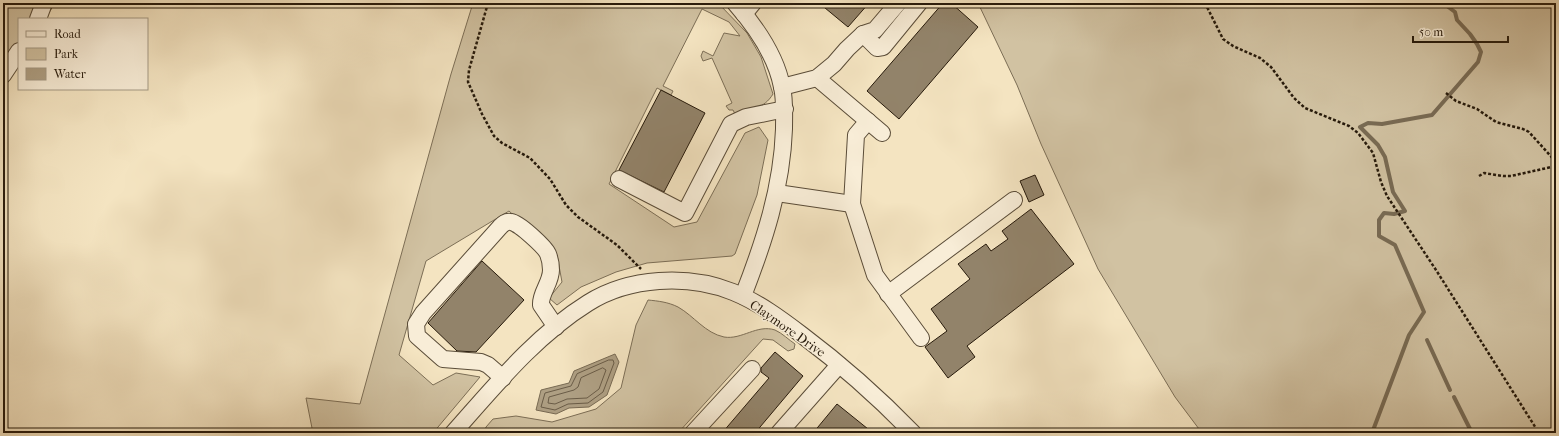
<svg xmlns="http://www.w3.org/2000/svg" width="1559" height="436" font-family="'IM FELL French Canon',serif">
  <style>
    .green { fill: #d1c2a2; stroke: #7c6e56 }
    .water { fill: #ae9f83; stroke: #786a53 }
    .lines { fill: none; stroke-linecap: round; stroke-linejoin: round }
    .shore { stroke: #6a5c47; stroke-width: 1 }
    .stream { stroke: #786a53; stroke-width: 4 }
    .building { fill: #92836a; stroke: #271a0b }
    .minor-casing { stroke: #5a4c38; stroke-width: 18 }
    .path { stroke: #271a0b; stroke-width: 2.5; stroke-dasharray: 3 2; stroke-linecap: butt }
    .minor { stroke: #f8edd7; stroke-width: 16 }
    .labels { text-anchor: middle; stroke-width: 3; stroke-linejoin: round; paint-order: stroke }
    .street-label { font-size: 13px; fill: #271a0b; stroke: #f8edd7 }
  </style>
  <rect width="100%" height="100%" fill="#f4e4c1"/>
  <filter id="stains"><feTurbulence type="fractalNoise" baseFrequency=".005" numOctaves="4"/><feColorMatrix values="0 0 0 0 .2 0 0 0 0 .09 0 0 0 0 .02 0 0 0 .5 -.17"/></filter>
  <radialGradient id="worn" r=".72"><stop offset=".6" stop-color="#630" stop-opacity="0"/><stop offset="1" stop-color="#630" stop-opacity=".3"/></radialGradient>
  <g class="green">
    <path d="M3,3H55L45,19H19V58L3,82Z"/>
    <path d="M473,3H718L747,33L761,57L773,94C764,109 751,109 735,114L733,110H729L726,106L732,103L712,58L703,61L701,56L703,51L713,56L724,33L740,36L729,22L702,9L663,86L673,91L671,95L657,88L609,184L674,227L697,222L745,133L759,127L768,140L757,195L735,254L732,256L647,263L616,272L581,287L557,305L549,298L562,282L557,255L509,211L426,261L399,355L433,385L456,373L480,377L433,433H313L306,398L360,404L451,74Z"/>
    <path d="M978,3H1556V433H1202L1175,397L1098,269L1041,144L1017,85Z"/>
    <path d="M648,300C658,301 668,302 678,307C694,316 705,333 724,337C742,340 757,324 775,330C782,333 789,340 795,344L794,349L788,351L773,340L763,339L678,433H484L486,427L493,419L516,416L552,422L596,409L621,388L636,325Z"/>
  </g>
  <path class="water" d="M615,354L619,362L607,395L589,407L569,408L556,414L536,410L541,390L569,383L574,371Z"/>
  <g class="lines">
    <g class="shore">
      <path d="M609,360H613L614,363L603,392L588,403L568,404L555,410L541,407L545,393L571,386L577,374Z"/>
      <path d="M603,368L606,370L599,389L587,398L567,399L555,404L548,403L549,397L574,390L578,387L581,378Z"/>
    </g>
    <g class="stream">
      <path d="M1427,340L1450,390"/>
      <path d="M1454,397L1472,433"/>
      <path d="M1372,433L1409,335L1424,312L1395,245L1379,236V220L1384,213L1394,214L1405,211L1393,192L1385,157L1378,145L1360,127L1368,123L1382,124L1432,115L1478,62L1481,52L1477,44L1470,34L1457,20L1455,12L1443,3"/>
    </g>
  </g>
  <g class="building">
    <path d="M819,3H869L848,27Z"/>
    <path d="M943,3H951L978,27L899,119L867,91Z"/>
    <path d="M661,90L705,113L664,192L619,170Z"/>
    <path d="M1035,175L1044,195L1029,202L1020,181Z"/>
    <path d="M1031,209L1074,264L967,346L975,357L948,378L925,347L947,331L931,309L970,279L958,264L986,244L991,251L1008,239L1002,231Z"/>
    <path d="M482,261L524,300L476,352L457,351L428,323Z"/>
    <path d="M775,352L803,376L755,433H722L769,378L761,372V368Z"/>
    <path d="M837,404L873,433H813Z"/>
  </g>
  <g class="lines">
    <g class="minor-casing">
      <g id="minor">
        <path d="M735,3C756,27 776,55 782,87C785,100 784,115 784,129C782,188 764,242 743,296"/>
        <path d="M744,14L753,3"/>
        <path d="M38,19L44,3"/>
        <path d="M863,34L877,48L883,47L919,3"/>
        <path d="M3,75L19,51"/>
        <path d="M817,78L882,133"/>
        <path d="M782,87L817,78L834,64L847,49L863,34L875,30L898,3"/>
        <path d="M868,121L856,135L852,204L875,275L921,338"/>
        <path d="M619,179L685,213L731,124L746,117L785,109"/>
        <path d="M777,193L852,204"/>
        <path d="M888,294L1014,200"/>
        <path d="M503,378L488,365L481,362L443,359L417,336L416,324L423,313L500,227C503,224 506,221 511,222C519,223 545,247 548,254C550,259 551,265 551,270C551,283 540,293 541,305L556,327"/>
        <path d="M453,433C494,387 535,336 588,303C629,277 688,274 733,292C758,302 781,319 802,335C842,365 879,398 913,433"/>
        <path d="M693,433L752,369"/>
        <path d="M779,433L839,365"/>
      </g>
    </g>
    <g class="path">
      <path d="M488,3L469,70L468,82L482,114L494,136L502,143L530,158L550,179L566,205L578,217L617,245L641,269"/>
      <path d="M1205,3L1223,39L1233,46L1260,58L1271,67L1294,98L1305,108L1349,126L1358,133L1373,153L1381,182L1387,196L1436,270L1539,433"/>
      <path d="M1446,93L1456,101L1477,109L1496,122L1523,129L1529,132L1556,162"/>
      <path d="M1479,176L1484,173L1503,176H1511L1556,166"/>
    </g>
    <use href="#minor" class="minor"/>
  </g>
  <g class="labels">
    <g class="street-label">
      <text transform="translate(788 328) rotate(35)" y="5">Claymore Drive</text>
    </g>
  </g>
  <rect width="1559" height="436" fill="none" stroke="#f4e4c1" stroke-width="16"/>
  <rect x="4" y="4" width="1551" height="428" fill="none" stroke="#271a0b" stroke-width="2"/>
  <rect x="8" y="8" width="1543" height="420" fill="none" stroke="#271a0b"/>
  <rect x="18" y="18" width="130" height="72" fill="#f8edd7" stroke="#a49985"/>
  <rect x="26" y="31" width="20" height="6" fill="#f8edd7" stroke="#a49985"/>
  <text x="54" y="38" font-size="12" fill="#271a0b">Road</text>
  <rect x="26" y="48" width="20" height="12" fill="#d1c2a2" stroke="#a49985"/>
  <text x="54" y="58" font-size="12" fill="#271a0b">Park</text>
  <rect x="26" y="68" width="20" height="12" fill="#ae9f83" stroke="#a49985"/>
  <text x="54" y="78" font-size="12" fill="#271a0b">Water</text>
  <path d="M1413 36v6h95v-6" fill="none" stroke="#271a0b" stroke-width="2"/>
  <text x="1419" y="36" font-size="12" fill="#271a0b" stroke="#f8edd7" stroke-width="3" paint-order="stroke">50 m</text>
  <rect width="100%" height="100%" filter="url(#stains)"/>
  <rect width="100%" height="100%" fill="url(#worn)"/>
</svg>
